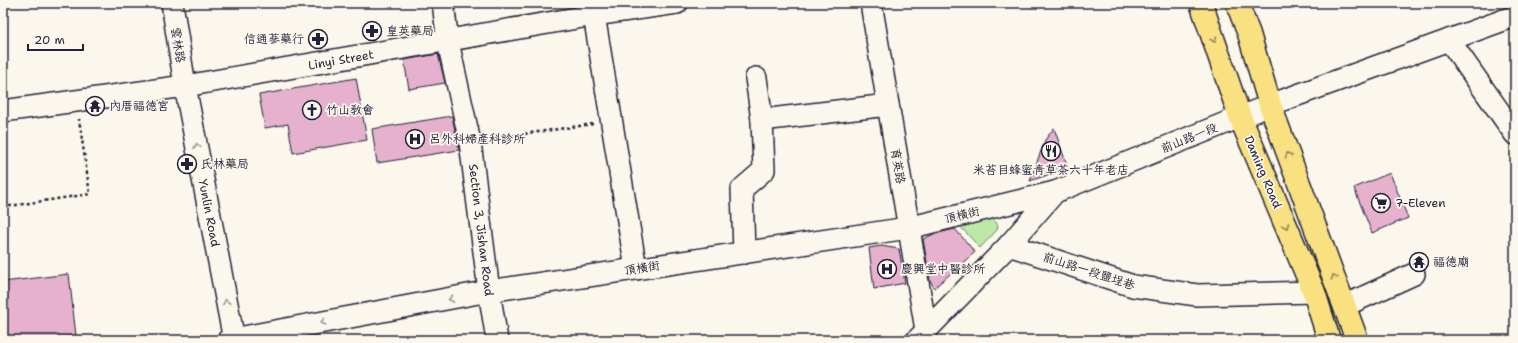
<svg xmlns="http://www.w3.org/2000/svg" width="1518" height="343" font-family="'Shantell Sans','LXGW WenKai TC',sans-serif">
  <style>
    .green { fill: #bde8a6; stroke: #708570 }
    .building { fill: #e5b1cc; stroke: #22223b }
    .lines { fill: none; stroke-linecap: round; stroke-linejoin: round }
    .minor-casing { stroke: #22223b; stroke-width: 24 }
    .major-casing { stroke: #22223b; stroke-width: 25 }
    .path { stroke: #22223b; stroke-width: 2.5; stroke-dasharray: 3 3; stroke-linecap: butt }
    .minor { stroke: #fbf7ec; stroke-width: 21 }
    .major { stroke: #f9e181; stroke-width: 22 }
    .oneway { stroke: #8e825e }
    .oneway2 { stroke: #99979c }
    .labels { text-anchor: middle; stroke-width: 3.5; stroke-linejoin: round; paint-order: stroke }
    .poi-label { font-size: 12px; fill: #22223b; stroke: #fbf7ec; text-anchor: start }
    .street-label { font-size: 12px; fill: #22223b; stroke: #fbf7ec }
  </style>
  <rect width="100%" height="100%" fill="#fbf7ec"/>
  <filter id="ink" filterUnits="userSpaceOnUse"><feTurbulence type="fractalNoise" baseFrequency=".025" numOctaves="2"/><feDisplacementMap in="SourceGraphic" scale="8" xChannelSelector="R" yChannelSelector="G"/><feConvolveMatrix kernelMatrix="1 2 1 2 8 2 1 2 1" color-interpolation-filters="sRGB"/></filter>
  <g filter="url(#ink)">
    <path class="green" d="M989,218L996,222L998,226L997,230L980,248L958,224Z"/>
    <g class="building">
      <path d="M438,54L445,83L409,89L404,60Z"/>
      <path d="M356,78L367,140L293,153L288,124L265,128L259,95Z"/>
      <path d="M452,116L459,150L377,163L372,129Z"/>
      <path d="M1054,128L1068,168L1030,181L1045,140Z"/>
      <path d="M1390,173L1408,218L1372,233L1354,188Z"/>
      <path d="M955,229L975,252L934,288L930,280L923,239L934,234Z"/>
      <path d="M881,246L899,249L905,283L874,289L869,248Z"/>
      <path d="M69,274L76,336L43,340H3V282Z"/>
    </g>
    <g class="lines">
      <g class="minor-casing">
        <g id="minor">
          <path d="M172,3L185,86L234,340"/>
          <path d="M443,3L448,42L470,142L489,291L497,340"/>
          <path d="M871,3L926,330"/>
          <path d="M594,15L636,269"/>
          <path d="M1449,40L1515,134"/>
          <path d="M3,111L185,86L594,15L677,3"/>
          <path d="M762,120L888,105"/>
          <path d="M1009,245L1133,286L1197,295L1314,292"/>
          <path d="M744,253L742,189L764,170L762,120L756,78"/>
          <path d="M1344,306L1414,274"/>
          <path d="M228,340L489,291L908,228L1055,192"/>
          <path d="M917,340L1009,245L1055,192L1270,105L1515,16"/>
        </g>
      </g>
      <g class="major-casing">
        <g id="major">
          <path d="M1201,3L1240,117L1314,292L1329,340"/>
          <path d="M1237,3L1249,34L1270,105L1357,340"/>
        </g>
      </g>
      <g class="path">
        <path d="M489,139L593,124"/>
        <path d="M3,207L90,194L79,119"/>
      </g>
      <use href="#minor" class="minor"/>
      <use href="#major" class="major"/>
    </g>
    <defs><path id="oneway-chevron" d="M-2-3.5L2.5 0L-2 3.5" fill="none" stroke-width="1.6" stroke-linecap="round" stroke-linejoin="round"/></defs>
    <g class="oneway">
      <use href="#oneway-chevron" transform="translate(1214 40) rotate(71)"/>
      <use href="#oneway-chevron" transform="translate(1288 155) rotate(-110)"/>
      <use href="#oneway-chevron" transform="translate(1286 226) rotate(67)"/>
      <use href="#oneway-chevron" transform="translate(1334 277) rotate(-110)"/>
    </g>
    <g class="oneway2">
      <use href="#oneway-chevron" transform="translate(197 146) rotate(-101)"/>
      <use href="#oneway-chevron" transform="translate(451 299) rotate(169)"/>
      <use href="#oneway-chevron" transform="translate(226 302) rotate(-101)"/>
      <use href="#oneway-chevron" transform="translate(323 322) rotate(169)"/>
    </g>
  </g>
  <defs>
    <g id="pharmacy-ring" transform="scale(1)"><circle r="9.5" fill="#fbf7ec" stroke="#22223b" stroke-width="1.5"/><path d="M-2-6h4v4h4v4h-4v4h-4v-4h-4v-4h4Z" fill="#22223b"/></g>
    <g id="temple-ring" transform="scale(1)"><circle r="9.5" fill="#fbf7ec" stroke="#22223b" stroke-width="1.5"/><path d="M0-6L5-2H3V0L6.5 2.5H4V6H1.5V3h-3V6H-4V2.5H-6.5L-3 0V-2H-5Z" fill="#22223b"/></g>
    <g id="church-ring" transform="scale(1)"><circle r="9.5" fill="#fbf7ec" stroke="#22223b" stroke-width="1.5"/><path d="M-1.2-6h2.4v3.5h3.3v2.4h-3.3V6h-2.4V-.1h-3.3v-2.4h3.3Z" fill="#22223b"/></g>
    <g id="hospital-ring" transform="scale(1)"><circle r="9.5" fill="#fbf7ec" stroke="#22223b" stroke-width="1.5"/><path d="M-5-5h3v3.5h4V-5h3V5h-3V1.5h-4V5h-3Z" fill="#22223b"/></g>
    <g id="restaurant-ring" transform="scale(1)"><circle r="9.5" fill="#fbf7ec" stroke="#22223b" stroke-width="1.5"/><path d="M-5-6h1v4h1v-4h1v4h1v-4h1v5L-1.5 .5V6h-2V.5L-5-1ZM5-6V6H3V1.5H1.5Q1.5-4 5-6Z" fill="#22223b"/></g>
    <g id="supermarket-ring" transform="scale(1)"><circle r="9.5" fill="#fbf7ec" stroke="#22223b" stroke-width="1.5"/><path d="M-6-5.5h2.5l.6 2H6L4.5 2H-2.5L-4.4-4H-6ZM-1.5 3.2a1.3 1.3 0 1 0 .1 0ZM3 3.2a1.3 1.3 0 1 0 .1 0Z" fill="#22223b"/></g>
  </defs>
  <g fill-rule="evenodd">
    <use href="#pharmacy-ring" x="372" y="31"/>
    <use href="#pharmacy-ring" x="318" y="39"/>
    <use href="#temple-ring" x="95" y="106"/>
    <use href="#church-ring" x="312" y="110"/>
    <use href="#hospital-ring" x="415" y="139"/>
    <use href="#restaurant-ring" x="1051" y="151"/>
    <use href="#pharmacy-ring" x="187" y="164"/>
    <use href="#supermarket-ring" x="1381" y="203"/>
    <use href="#temple-ring" x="1419" y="262"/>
    <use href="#hospital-ring" x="887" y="269"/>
  </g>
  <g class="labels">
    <g class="poi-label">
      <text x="386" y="35">皇英藥局</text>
      <text x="304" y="43" text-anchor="end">信通蔘藥行</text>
      <text x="109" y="110">內厝福德宮</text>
      <text x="326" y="114">竹山教會</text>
      <text x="429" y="143">呂外科婦產科診所</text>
      <text x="201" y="168">氏林藥局</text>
      <text x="1051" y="174" text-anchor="middle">米苔目蜂蜜青草茶六十年老店</text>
      <text x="1395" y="207">7-Eleven</text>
      <text x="1433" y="266">福德廟</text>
      <text x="901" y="273">慶興堂中醫診所</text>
    </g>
    <g class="street-label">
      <text transform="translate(178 45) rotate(81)" y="4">雲林路</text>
      <text transform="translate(341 60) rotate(-10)" y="4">Linyi Street</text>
      <text transform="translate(1189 138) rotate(-22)" y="4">前山路一段</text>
      <text transform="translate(898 166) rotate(81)" y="4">育英路</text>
      <text transform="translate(1263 172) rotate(67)" y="4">Daming Road</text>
      <text transform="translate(209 213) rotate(79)" y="4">Yunlin Road</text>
      <text transform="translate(962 215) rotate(-14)" y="4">頂橫街</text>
      <text transform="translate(481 230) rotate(83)" y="4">Section 3, Jishan Road</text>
      <text transform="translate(642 268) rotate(-9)" y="4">頂橫街</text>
      <text transform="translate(1089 271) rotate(18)" y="4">前山路一段鹽埕巷</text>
    </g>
  </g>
  <rect width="1518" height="343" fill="none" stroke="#fbf7ec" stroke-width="16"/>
  <rect x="8" y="8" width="1502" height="327" fill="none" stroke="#22223b" stroke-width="1.5" filter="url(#ink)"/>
  <path d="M28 44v6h55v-6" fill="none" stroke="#22223b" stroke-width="2"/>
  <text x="34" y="44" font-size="12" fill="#22223b" stroke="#fbf7ec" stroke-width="3" paint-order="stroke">20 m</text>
</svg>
